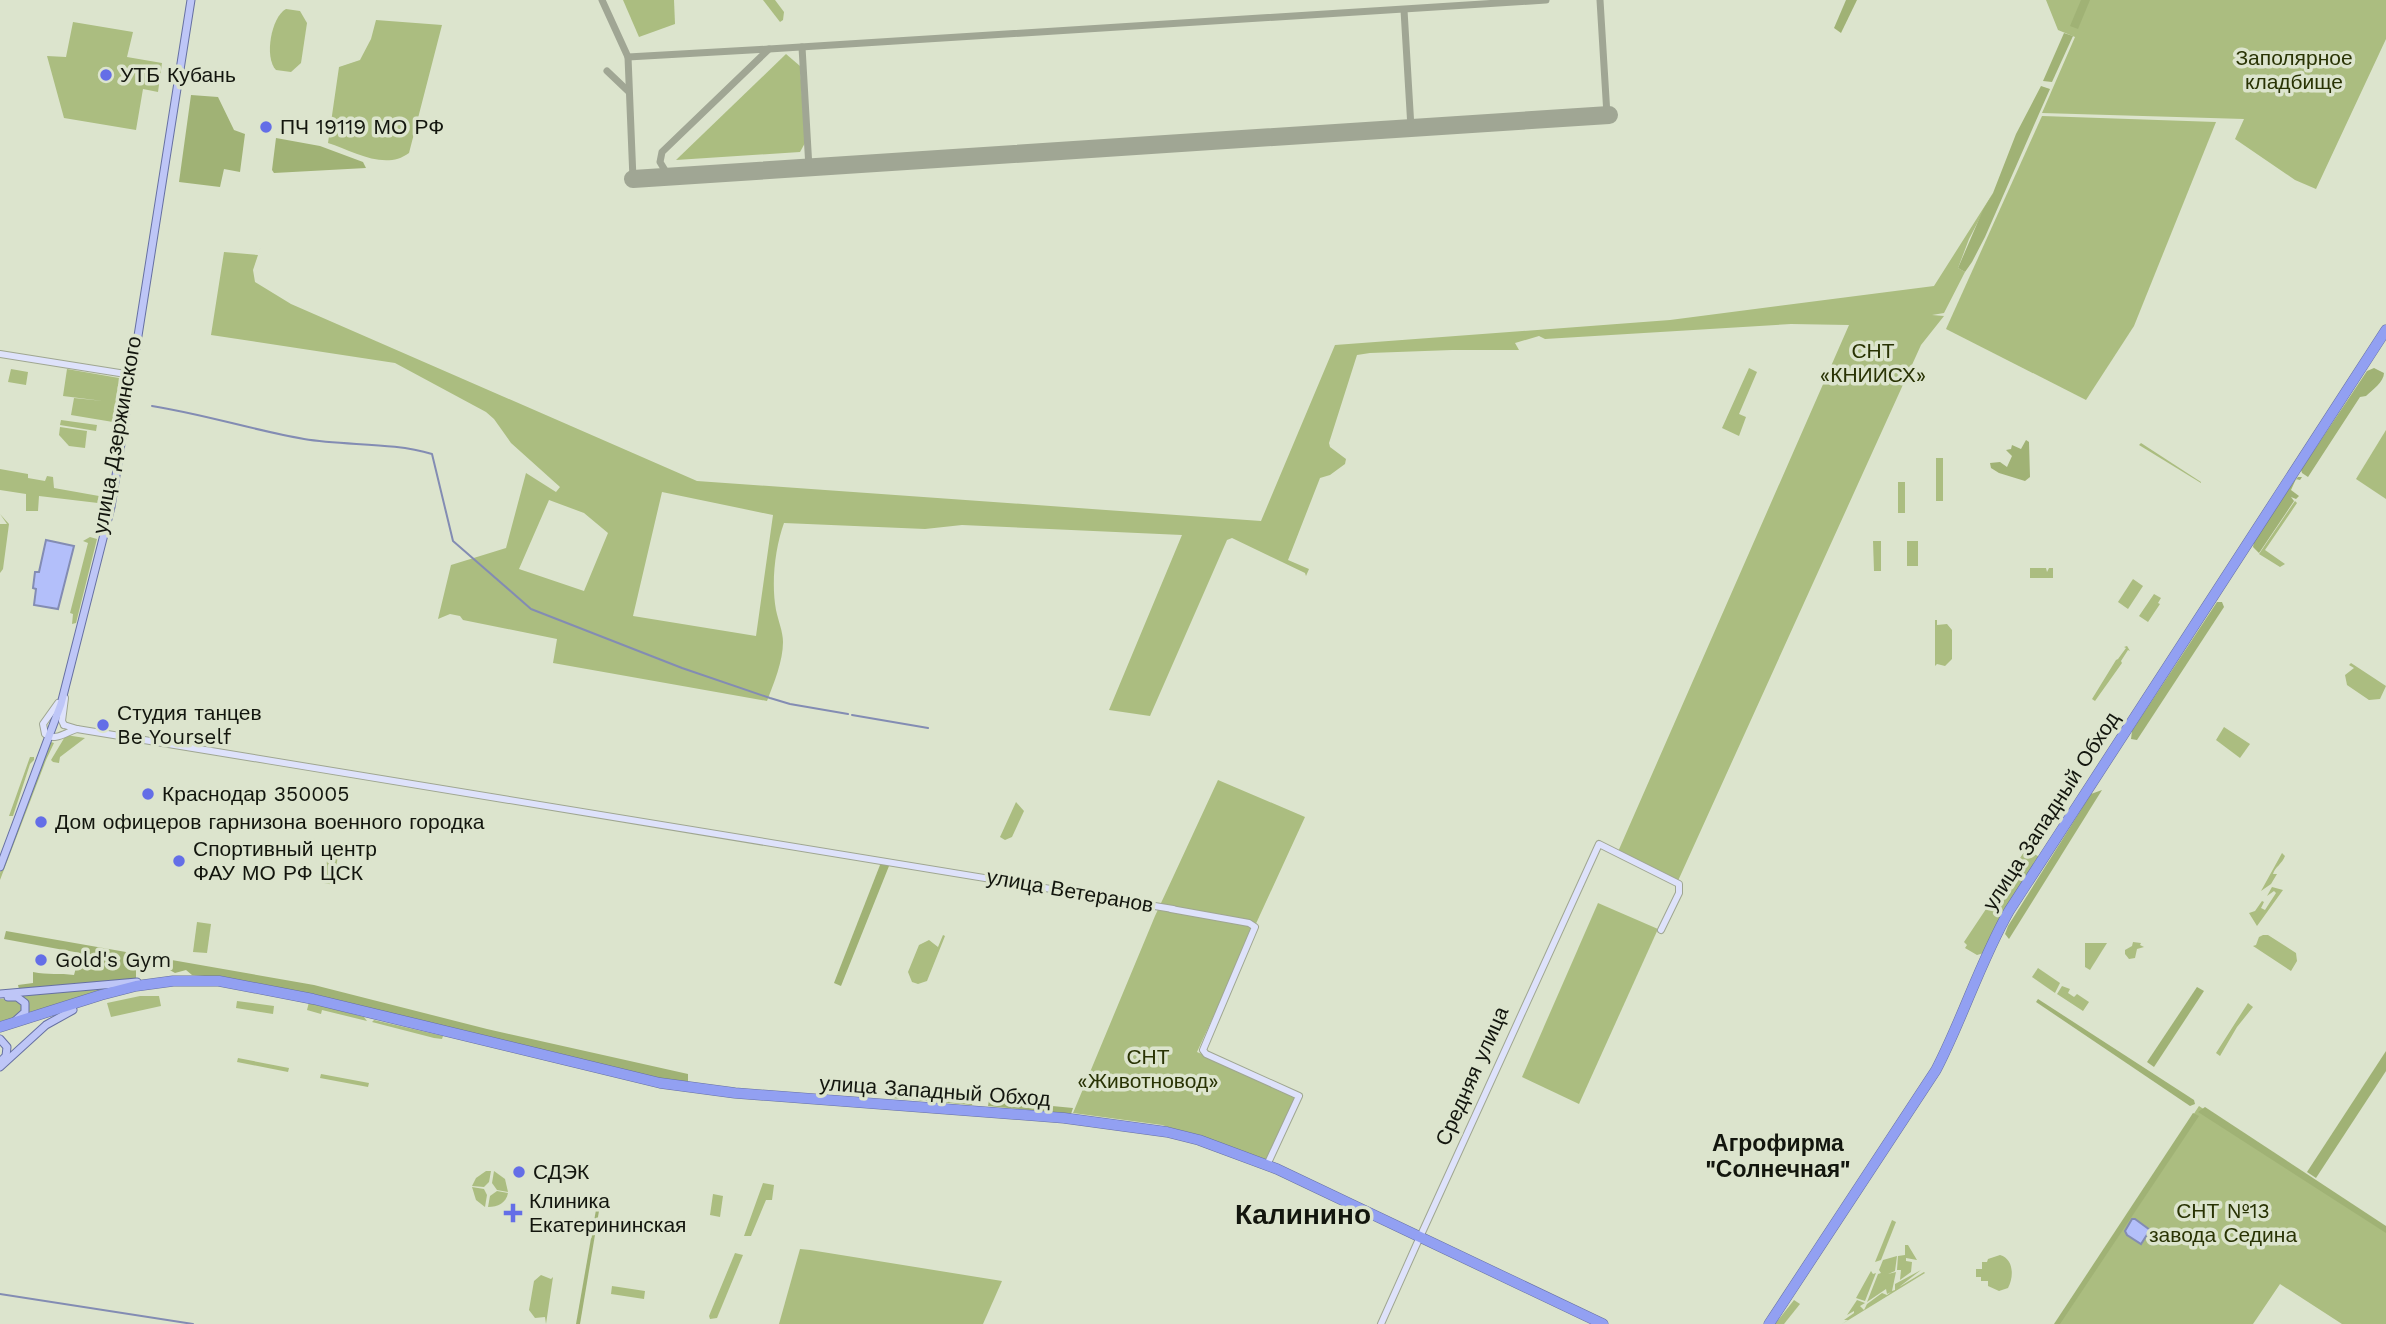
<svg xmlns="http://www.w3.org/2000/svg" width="2386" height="1324" font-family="'Work Sans',sans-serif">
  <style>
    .green { fill: #abbd80; fill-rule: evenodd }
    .forest { fill: #a0b275 }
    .water { fill: #b3bffa; stroke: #838cb3; stroke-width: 2 }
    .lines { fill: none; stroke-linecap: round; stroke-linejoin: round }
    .stream { stroke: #838cb3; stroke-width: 2 }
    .taxiway { stroke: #a0a694; stroke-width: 7 }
    .runway { stroke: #a0a694; stroke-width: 18 }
    .secondary-casing { stroke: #9fa691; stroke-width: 8 }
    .primary-casing { stroke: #6670a2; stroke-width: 9 }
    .highway-casing { stroke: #6670a2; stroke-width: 11 }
    .secondary { stroke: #dee2fb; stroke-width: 6 }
    .primary { stroke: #bec6f7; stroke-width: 7 }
    .highway { stroke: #92a0f2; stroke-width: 10 }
    .poi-dot { fill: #646ee7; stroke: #dce4cd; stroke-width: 2.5 }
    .labels { text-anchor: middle; stroke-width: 7; stroke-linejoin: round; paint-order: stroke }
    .park-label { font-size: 21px; fill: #293304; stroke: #dce4cd }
    .poi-label { font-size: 21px; fill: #13160e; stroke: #dce4cd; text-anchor: start }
    .street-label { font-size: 21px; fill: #13160e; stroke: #dce4cd }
    .neighbourhood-label { font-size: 23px; font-weight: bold; fill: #13160e; stroke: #dce4cd }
    .district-label { font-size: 28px; font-weight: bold; fill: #13160e; stroke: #dce4cd }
  </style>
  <rect width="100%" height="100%" fill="#dce4cd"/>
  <g class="green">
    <path d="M623,0H674L675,24L639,37Z"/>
    <path d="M763,0H775L784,12L783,20L780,22Z"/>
    <path d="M2046,0H2386V39L2316,189L2295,180L2235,139L2244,119L2042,113L2075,37L2058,30Z"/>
    <path d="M286,9L300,11L307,23L301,63L291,72L276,70C264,58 271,17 286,9Z"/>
    <path d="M376,20L442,25L409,153C385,171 353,151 328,143L339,67L360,60L371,39Z"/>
    <path d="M73,22L133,32L127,57L162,63L158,92L143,89L136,130L64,118L47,56L66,57Z"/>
    <path d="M786,54L800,66L805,143L800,152L676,160Z"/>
    <path d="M2042,116L2216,122L2134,326L2086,400L1946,329Z"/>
    <path d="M1993,193L1969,239L1958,268L1965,272L1944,313L1932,315L1944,316L1921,345L1677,883L1617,854L1849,325L1791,324L1545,339L1539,336L1515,343L1519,350H1452L1370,353L1357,355L1329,443L1330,447L1346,459L1345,464L1330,475L1320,478L1288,560L1309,569L1306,576L1305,573L1232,538L1227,540L1150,716L1109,710L1182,535L962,525L925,529L784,523C775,548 771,583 776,610C778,620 783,632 783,642C783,661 774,683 767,701L553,663L557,639L463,620L460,616L450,614L438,619L451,565L506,548L526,473L556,492L560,487L511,443L494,419L486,412L395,363L211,335L224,252L258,255L261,246L253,270L255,282L291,304L697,481L1261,521L1335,345L1670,320L1934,286ZM662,492L773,515L756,636L633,616ZM549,500L584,513L608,533L584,591L519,569Z"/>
    <path d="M1749,368L1757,372L1739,414L1746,417L1739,436L1722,428Z"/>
    <path d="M11,369L28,372L26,385L8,382Z"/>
    <path d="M67,369L119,378L113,422L71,415L74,398L103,401L63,396Z"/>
    <path d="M61,420L97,425L96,431L60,425Z"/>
    <path d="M60,427L87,431L85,448L69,446L59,435Z"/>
    <path d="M2386,430V499L2356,479Z"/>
    <path d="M2141,443L2201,482V483L2139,445Z"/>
    <rect x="1936" y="458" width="7" height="43"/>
    <path d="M0,469L28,474V478L45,481L47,476L53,477L54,488L99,496L98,503L39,496L38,511H26V494L0,490Z"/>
    <rect x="1898" y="482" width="7" height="31"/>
    <path d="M2295,501L2297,503L2265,550L2285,564L2280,567L2259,554Z"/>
    <path d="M0,514L9,524L3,569L0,573V524H7Z"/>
    <path d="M90,537L97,539L76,623L72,624L73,614L70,613L88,543L83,541Z"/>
    <path d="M1873,541H1881V571H1874Z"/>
    <rect x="1907" y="541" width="11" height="25"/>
    <path d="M2030,568H2046L2047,572L2049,568H2053V578H2030Z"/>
    <path d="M2133,579L2143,586L2128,609L2118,602Z"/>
    <path d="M2154,594L2161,598L2158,603L2160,604L2148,622L2139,616Z"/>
    <path d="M1935,620H1937V625L1947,624L1952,630V659L1945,666L1937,664L1935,666Z"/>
    <path d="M2127,646L2130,651L2128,650L2121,661L2122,663L2095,701L2092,699L2116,660L2118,659L2126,648L2124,647Z"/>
    <path d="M2351,663L2386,686L2380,699L2369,700L2347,685L2345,675L2354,668L2349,665Z"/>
    <path d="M2224,727L2250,744L2240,758L2216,740Z"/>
    <path d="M66,735L85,738L60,757L59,763L53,762L51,760Z"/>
    <path d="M51,742L54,743L46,760L0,880V873Z"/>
    <path d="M30,757H34V760L30,764L13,816H9Z"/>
    <path d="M1218,780L1305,817L1197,1052L1299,1096L1267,1165L1198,1137L1162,1125L1073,1113L1155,916Z"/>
    <path d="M1016,802L1024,811L1012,837L1005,840L1000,837Z"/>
    <path d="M2026,849L2041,858L1984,953L1977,955L1965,948L1967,945L1964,942Z"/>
    <path d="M328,853L338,854L334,885L324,883Z"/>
    <path d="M2282,853L2285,856C2282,864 2275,867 2273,874H2277L2271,884L2261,891Z"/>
    <path d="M2272,887L2283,890L2257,926L2249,913L2255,911L2262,901L2264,902L2261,908L2265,910L2276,893L2274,891L2267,896Z"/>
    <path d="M1598,903L1658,929L1579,1104L1522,1077Z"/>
    <path d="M197,922L211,924L207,953L193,952Z"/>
    <path d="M943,935L945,936L927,981L918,984L912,982L908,972L919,945L929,940L938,947Z"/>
    <path d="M2263,935H2268L2296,953L2297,961L2291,971L2253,946L2256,945L2259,937Z"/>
    <path d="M2133,942L2141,943L2140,945L2144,947L2137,949L2135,958L2129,959L2125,954V950L2132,946Z"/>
    <path d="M2085,943H2107L2090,970L2085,967Z"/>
    <path d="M2038,968L2060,983L2055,993L2032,977Z"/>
    <path d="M2062,986L2070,989L2068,993L2074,997L2077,994L2089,1002L2083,1011L2057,994Z"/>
    <path d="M113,988L26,1017L29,1004L21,995Z"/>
    <path d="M140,996H159L161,1006L111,1017L107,1003Z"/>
    <path d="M16,998L24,1004L23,1011L14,1018L0,1022V999Z"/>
    <path d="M237,1001L274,1006L273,1014L236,1008Z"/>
    <path d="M309,1002L364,1017L367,1021L322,1010L321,1014L307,1010Z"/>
    <path d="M2248,1003L2253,1007L2237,1027L2220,1056L2216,1053Z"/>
    <path d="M374,1020L443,1036L442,1039L434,1038L372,1022Z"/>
    <path d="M238,1058L289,1068L288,1072L237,1062Z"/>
    <path d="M321,1074L369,1083L368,1087L320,1078Z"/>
    <path d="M2199,1106L2386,1231V1324H2342L2280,1284L2253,1324H2055Z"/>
    <path d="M486,1171H491L489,1182L484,1187L472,1186L476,1178Z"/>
    <path d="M494,1171L505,1179L508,1192L497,1190L492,1183Z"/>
    <path d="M763,1183L774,1185L772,1200H766L751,1236H744Z"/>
    <path d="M472,1187L484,1189L487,1195L485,1207L476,1200Z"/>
    <path d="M497,1191L508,1193C506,1203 498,1207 488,1207L490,1196Z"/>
    <path d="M713,1194L723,1196L720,1217L710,1215Z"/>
    <path d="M1892,1220L1896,1222L1881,1260L1875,1262Z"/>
    <path d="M1905,1245H1908L1917,1260L1906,1258V1261L1912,1262L1911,1272L1900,1280L1901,1270H1897L1898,1256L1905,1255Z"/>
    <path d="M800,1249L810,1250L1002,1281L983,1324H779Z"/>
    <path d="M735,1253L743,1255L717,1318L710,1319L709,1316Z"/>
    <path d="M2000,1255C2014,1259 2014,1277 2008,1288L1999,1291L1988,1286V1281H1981V1277H1976V1269H1982V1262H1987L1988,1259Z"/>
    <path d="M1897,1256L1895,1271L1888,1274L1896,1272L1892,1291L1895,1290V1284L1921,1270L1899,1287L1924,1272L1925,1273L1842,1324L1848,1320H1844L1854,1313V1311L1847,1315L1857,1300L1865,1303L1860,1306L1864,1310L1867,1304L1882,1293L1887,1295L1891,1292L1887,1294L1886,1289L1867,1302L1878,1274L1881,1273L1879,1270L1883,1260Z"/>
    <path d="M1871,1271L1873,1274L1876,1273L1865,1301L1856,1298Z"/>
    <path d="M541,1275L551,1279L553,1277L546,1324L545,1317L535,1318L529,1310L534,1281Z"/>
    <path d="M612,1286L645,1291L644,1299L611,1294Z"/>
    <path d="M1794,1300L1800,1304L1784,1324H1775Z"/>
  </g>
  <g class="forest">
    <path d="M1846,0H1857L1841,33L1834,28Z"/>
    <path d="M2081,0H2090L2078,29L2070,26Z"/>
    <path d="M2064,33L2073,36L2052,82L2043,81Z"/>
    <path d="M2041,86L2050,89L2042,107L1985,237L1972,262L1965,272L1958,268L1983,210L1993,193L2016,134Z"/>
    <path d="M191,95L218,97L234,130L245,134L240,172L224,169L220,187L179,182Z"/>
    <path d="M276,138L320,146L363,162L366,168L274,173L272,170Z"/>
    <path d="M2374,368L2384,373C2384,382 2372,390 2366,396L2360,397L2308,477L2302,473L2301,470L2367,371Z"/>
    <path d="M2026,440L2029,442L2030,477L2025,481L1999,473L1991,468L1990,463L2000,462L2007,467L2012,456L2006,450L2011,449L2012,445L2021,449Z"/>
    <path d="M2298,477H2302L2300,480L2296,479L2291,490L2299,496L2296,499L2291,497L2294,501L2259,553L2253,547L2254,542L2295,480Z"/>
    <path d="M2217,602H2222L2224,607L2137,740L2131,739L2132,731Z"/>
    <path d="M2102,790L2009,939L2005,934L2008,926L2091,794Z"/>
    <path d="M887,862L889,866L841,986L834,983L880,865Z"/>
    <path d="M6,931L314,985L487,1029L688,1074V1085L229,978L192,975L186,970L175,973L152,960L136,961V979L19,989L18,985L33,983V972C48,975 60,973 74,975L80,953L4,939Z"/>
    <path d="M2197,987L2204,991L2154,1067L2147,1062Z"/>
    <path d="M2038,999L2194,1100L2195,1104L2190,1106L2036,1002Z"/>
    <path d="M2386,1051V1071L2316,1178L2307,1172Z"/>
    <path d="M892,1091L974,1099L972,1105L891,1098Z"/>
    <path d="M989,1100L1073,1108L1071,1114L988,1106Z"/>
    <path d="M2205,1107L2386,1226V1233L2198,1112Z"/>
    <path d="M2193,1113L2199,1116L2060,1324H2054Z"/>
    <path d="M597,1204L600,1205L580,1324H576Z"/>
  </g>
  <g class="water">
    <path d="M46,540L74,546L58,609L34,605L36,589L33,588L35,572H39Z"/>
    <path d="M2132,1219H2135L2150,1230L2141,1244L2127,1235L2125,1231Z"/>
  </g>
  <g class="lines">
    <g class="stream">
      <path d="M152,406C203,414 253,430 304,439C346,446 391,442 432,454L453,541L531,609L682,668L770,698L790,704L848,714"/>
      <path d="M852,715L928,728"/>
      <path d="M0,1294L193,1324"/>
    </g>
    <g class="taxiway">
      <path d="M602,0L628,57L769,49"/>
      <path d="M1600,0L1607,115"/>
      <path d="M1404,10L1411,128"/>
      <path d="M802,47L809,168"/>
      <path d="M628,57L633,179"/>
      <path d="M607,71L628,91"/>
      <path d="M669,177L660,162L662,152L769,49L1546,0"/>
    </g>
    <path class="runway" d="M633,179L1609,115"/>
    <g class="secondary-casing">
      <g id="secondary">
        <path d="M0,354L132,375"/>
        <path d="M58,703L43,724L45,734C55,742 66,732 77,729"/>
        <path d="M64,725L77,729L1173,909"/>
        <path d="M64,725L62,721L65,698"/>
        <path d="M1171,909L1249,923L1255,927L1203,1050L1206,1054L1299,1096L1267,1165"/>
        <path d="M1420,1237L1599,844L1679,884V893L1661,930"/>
        <path d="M1381,1324L1419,1239"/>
      </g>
    </g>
    <g class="primary-casing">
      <g id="primary">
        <path d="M0,867L61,704L111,507L191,0"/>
        <path d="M0,994L137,982"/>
        <path d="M8,997H17L25,1003V1012L16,1020"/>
        <path d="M0,1039L7,1047L6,1056L1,1061"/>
        <path d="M0,1067L46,1025L73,1010"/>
      </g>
    </g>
    <g class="highway-casing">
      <g id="highway">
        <path d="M0,1027L101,995L136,986L173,981H219L313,999L660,1083L735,1093L1064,1118L1167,1132L1199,1140L1277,1169L1603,1324"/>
        <path d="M1769,1324L1936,1070C1963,1018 1980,962 2009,911L2386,330"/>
      </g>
    </g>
    <use href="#secondary" class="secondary"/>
    <use href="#primary" class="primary"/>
    <use href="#highway" class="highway"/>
  </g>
  <g class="poi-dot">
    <circle cx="106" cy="75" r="7"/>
    <circle cx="266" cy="127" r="7"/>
    <circle cx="103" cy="725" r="7"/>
    <circle cx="148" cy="794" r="7"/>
    <circle cx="41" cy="822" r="7"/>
    <circle cx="179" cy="861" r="7"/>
    <circle cx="41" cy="960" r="7"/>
    <circle cx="519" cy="1172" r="7"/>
    <path d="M509.5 1202.5h7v7h7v7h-7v7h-7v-7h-7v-7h7z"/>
  </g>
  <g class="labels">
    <g class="park-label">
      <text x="2294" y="65">Заполярное<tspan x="2294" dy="24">кладбище</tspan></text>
      <text x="1873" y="358">СНТ<tspan x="1873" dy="24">«КНИИСХ»</tspan></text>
      <text x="1148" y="1064">СНТ<tspan x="1148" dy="24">«Животновод»</tspan></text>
      <text x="2223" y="1218">СНТ №13<tspan x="2223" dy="24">завода Седина</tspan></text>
    </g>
    <g class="poi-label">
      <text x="120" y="82">УТБ Кубань</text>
      <text x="280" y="134">ПЧ 19119 МО РФ</text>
      <text x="117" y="720">Студия танцев<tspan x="117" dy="24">Be Yourself</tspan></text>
      <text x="162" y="801">Краснодар 350005</text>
      <text x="55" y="829">Дом офицеров гарнизона военного городка</text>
      <text x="193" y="856">Спортивный центр<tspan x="193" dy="24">ФАУ МО РФ ЦСК</tspan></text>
      <text x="55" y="967">Gold's Gym</text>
      <text x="533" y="1179">СДЭК</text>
      <text x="529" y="1208">Клиника<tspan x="529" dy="24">Екатерининская</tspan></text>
    </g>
    <g class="street-label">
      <text transform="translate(117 435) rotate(-80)" y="7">улица Дзержинского</text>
      <text transform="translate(2051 811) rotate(-57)" y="7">улица Западный Обход</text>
      <text transform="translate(1070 891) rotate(10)" y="7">улица Ветеранов</text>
      <text transform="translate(1472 1076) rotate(-66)" y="7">Средняя улица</text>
      <text transform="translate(935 1091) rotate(4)" y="7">улица Западный Обход</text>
    </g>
    <g class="neighbourhood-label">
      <text x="1778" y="1151">Агрофирма<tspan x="1778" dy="26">"Солнечная"</tspan></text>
    </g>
    <g class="district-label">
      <text x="1303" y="1224">Калинино</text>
    </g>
  </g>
</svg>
